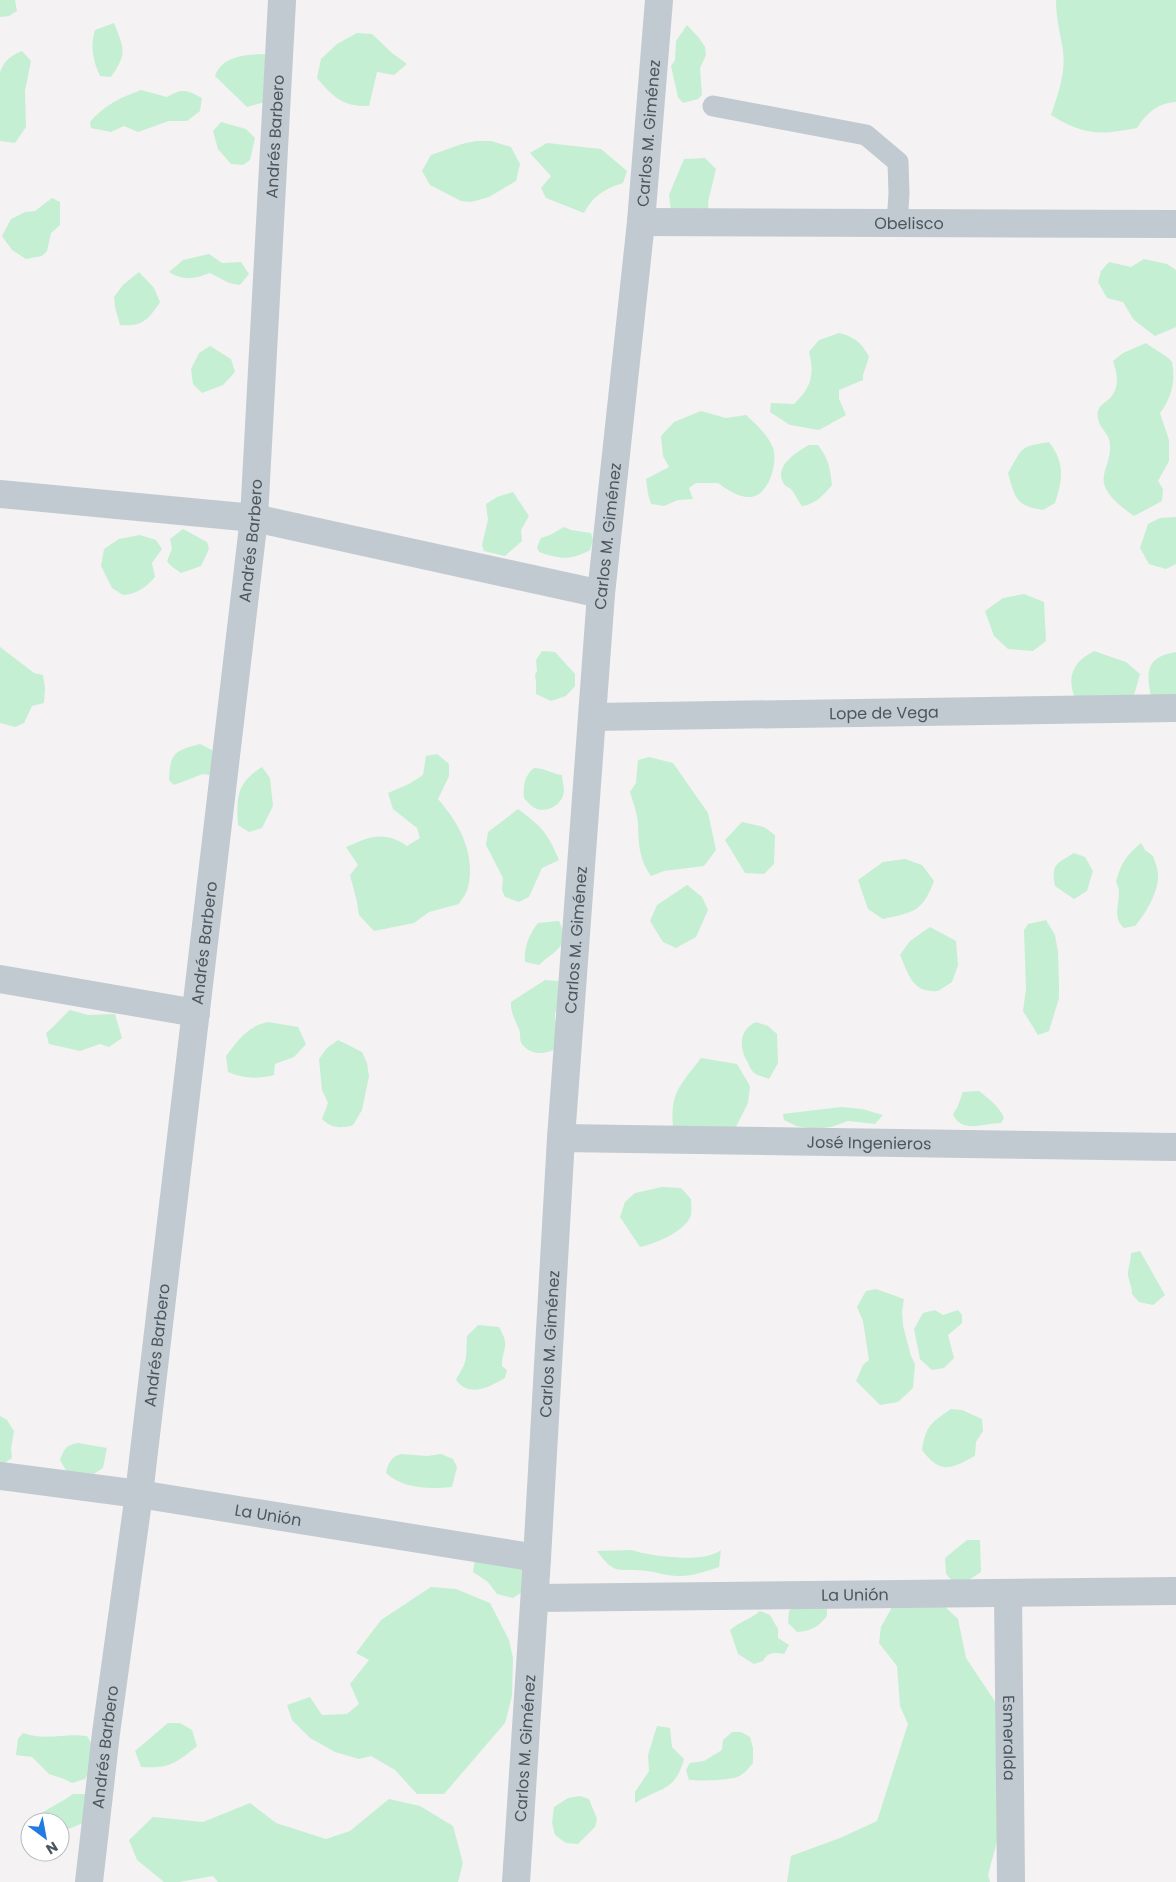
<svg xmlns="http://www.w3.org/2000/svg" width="1176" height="1882" font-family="Poppins,sans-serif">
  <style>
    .green { fill: #c4efd3 }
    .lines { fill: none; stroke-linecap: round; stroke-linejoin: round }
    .service { stroke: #c1cad0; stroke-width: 21 }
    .minor { stroke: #c1cad0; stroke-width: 28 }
    .labels { text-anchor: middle; stroke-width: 4.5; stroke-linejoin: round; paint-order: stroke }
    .street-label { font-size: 16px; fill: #4b565f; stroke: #fff }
  </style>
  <rect width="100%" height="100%" fill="#f4f2f3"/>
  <g class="green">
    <path d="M0,0H15L17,11L9,16L0,17Z"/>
    <path d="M1056,0H1176V102C1157,103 1147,113 1137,128C1100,135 1085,136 1051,115C1058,95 1066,72 1063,50C1060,33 1056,17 1056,0Z"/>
    <path d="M114,23C124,49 128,53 111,77L100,76C93,61 90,46 95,30Z"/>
    <path d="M687,25L699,38L705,47L706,55L700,68L702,95L698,99L683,103L678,97L671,66L675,60L676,41Z"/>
    <path d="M357,33L372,34L392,53L407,64L394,75L377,72L369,106C343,107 333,97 317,78L321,59L337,44Z"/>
    <path d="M22,51L31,61L25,91L26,127L15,143L0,141V72C5,60 10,56 22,51Z"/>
    <path d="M265,54L289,68L280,98L247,107L215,76C223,55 246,55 265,54Z"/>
    <path d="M141,90L167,97C183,88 186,90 202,98L200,111L187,121H169L138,132L124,126L111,132L91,128L90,122C106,104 118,99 141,90Z"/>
    <path d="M221,122L246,129L255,138L250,160L243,165L231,164L218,149L213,131Z"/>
    <path d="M476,141H491L511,147L520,164L516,181L489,197L471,202L461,201L430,185L422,171L431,155L462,144Z"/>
    <path d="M547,143L601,149L627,171L623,183C604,189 593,196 584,213L546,198L541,188L551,176L530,153Z"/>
    <path d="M705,158L716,169L708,202L709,217L671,210L669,195L684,159Z"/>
    <path d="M52,198L60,202V225L51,233L47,251L42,256L26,259L12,250L2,236L11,219L25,212L35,211Z"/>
    <path d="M209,254L222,263L241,262L249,274L240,285L229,283L210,273C194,279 184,281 169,272L183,260Z"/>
    <path d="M1144,259L1167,264L1176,270V327L1155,336L1134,320L1123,302L1107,298L1098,282L1101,271L1109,262L1131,267Z"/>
    <path d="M139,272L154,288L160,302C148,320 142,327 120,325L115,307L114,297L123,285Z"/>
    <path d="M839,333C855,337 862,343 869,357L863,375V380L839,390V399L846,415L819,430L790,425L770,412L771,403L794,404C811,388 815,375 809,352L819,340Z"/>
    <path d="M1146,343C1153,349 1167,355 1172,362C1176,381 1171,399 1160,413L1169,440V461L1158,481L1163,489L1162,501L1134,516C1123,508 1100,492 1104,475C1106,465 1111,456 1110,445C1110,432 1095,427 1098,411C1100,404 1107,402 1111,397C1120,387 1117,372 1113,361L1123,353Z"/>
    <path d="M210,346L231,359L235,372L223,385L202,393L193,384L191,369L199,353Z"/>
    <path d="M701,411L726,418L746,415C756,424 768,435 773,448C778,463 769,497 749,497C738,497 726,489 718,483H696L689,488L693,499L678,500L664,506L651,504L648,494L646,479L669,467L663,456L661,436L674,422Z"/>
    <path d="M1049,442C1065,463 1063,479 1055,503L1043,510C1016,506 1015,498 1008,473C1023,447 1019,447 1049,442Z"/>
    <path d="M809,445H818C829,460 830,467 832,485C824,495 814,505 802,506C798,501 795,494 791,489C788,487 786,487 784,484C773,467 796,452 809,445Z"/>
    <path d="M513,492L529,516L521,530L522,541L505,556L484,551L482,545L488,520L486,504L497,497Z"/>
    <path d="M1176,517V564L1166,569L1149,564L1140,548L1148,524L1160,518Z"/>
    <path d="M564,527L571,530L591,533L593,540L590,550C570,561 560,559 539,552L537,547L541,538L550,535Z"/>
    <path d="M183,529L207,542L209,549L201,566L181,573L171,566L167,561L172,549L170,539Z"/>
    <path d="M140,535L156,540L162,549L152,563L155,577C145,588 137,594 123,595L112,588L101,566L104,549L119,539Z"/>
    <path d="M1024,594L1044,602L1046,641L1033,651L1008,649L994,636L985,611L1003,598Z"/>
    <path d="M0,647L34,673L43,675L45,688L44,703L32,706L24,723L15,727L0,723Z"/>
    <path d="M542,651L555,652L575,674V686L566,696L551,701L536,694V682L535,675L537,671L536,660Z"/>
    <path d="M1094,651L1126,662L1140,674L1133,699L1083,715C1075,699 1064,680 1078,663C1082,658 1089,654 1094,651Z"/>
    <path d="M1176,652V713L1151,697C1146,671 1146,657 1176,652Z"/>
    <path d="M200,744L212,750L219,764L209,775L203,774L174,785L169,780C170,753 174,751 200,744Z"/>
    <path d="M437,754L449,764V776L438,799C459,823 476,854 468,887C467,893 462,899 459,904L429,912L414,923L374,931L359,915L357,902L350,875L358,865L346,847C369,837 384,830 407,846L420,838L417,828L393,809L388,793L409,784L423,775L426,756Z"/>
    <path d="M649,757L673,763L708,813L716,850L704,866L664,871L651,876C638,857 639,844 638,823C637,813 633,802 630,792L636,783L638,760Z"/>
    <path d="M262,767L270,778L273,806L262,828L249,832L238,825C236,798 237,782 262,767Z"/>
    <path d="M534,768C545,768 552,774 562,775C562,780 564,786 564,791C563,805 545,815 533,807C530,805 527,801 524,798C523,786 524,776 534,768Z"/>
    <path d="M518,809C541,826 548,833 559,860L542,868L529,897L519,902L505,897L502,890L503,878L486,845L488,832Z"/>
    <path d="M742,822L764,827L775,835L774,864L764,874L745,873L725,840Z"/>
    <path d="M1141,843L1145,850L1153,856C1155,862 1158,869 1158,875C1159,891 1145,915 1135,926L1124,928C1109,915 1125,896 1116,882C1121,863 1126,856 1141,843Z"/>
    <path d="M1074,853L1085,857L1093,871L1087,891L1074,899L1055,886C1051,864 1056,864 1074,853Z"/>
    <path d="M905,859L922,865L934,881C922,913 913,912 883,919L868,909L858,880L883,862Z"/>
    <path d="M687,885L702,897L708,910L696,937L676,948L663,942L650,921L657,905Z"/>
    <path d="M1046,920L1055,935L1058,952L1059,984V998L1049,1031L1038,1035L1023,1011L1026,989L1024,930L1028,924Z"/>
    <path d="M559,921C571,947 556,949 539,965L525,962C524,947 529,934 538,923Z"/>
    <path d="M930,927L956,941L958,965L952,982L938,991C912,993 909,975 900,955L910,941Z"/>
    <path d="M545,980L559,981L558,989L564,1001L561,1008L555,1013V1019L557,1029L555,1049C544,1055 530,1055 522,1044C519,1040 521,1034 519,1029C515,1020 510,1011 511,1002Z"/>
    <path d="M70,1010L88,1015L115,1014L122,1038L109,1047L100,1044L80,1051L49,1044L46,1033C55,1026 61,1018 70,1010Z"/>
    <path d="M268,1022L298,1027L306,1044L294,1057L275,1064L274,1075C257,1079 244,1079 228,1072L226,1056C238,1041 247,1026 268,1022Z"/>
    <path d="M756,1022L768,1026L777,1034L778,1063L769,1079C765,1077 758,1076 754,1073C752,1071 749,1066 748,1063C739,1049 738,1030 756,1022Z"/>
    <path d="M338,1040L362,1052L367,1063L369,1076L362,1110L353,1125C341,1129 331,1128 322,1119L328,1103L322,1090L319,1059L327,1048Z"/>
    <path d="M701,1058L737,1064L750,1086L748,1103L736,1127H673C670,1091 681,1085 701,1058Z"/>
    <path d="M979,1091C988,1098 1000,1107 1004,1118L1001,1123C984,1123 961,1134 953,1114L957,1108L963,1092Z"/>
    <path d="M841,1107L862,1109L883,1115L875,1124L848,1121L831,1127L814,1129L796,1126L784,1120L783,1114Z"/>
    <path d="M662,1187L681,1188L691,1199C691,1204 692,1211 691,1215C686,1231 655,1244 640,1247L620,1217L625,1202L635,1193Z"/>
    <path d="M1140,1251L1165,1295L1153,1305L1139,1302L1132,1294C1132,1286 1128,1280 1128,1274C1128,1268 1131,1261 1131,1253Z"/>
    <path d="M876,1289L904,1299L902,1312L903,1326L911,1356L915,1364L913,1388L898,1402L880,1405L856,1381L863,1365L869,1360L863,1321L857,1307L866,1291Z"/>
    <path d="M935,1310L943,1315L958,1310L962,1315V1323L948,1335L954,1358L944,1368L932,1370L920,1359L914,1329L923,1313Z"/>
    <path d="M478,1325L499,1327C511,1348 502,1347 502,1366L507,1370L505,1378C489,1387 470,1398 456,1380C458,1375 460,1373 462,1369C468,1360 466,1346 467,1336Z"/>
    <path d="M951,1409L962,1410L982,1419L983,1431L976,1442L975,1456C950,1469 941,1475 922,1450C926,1425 931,1423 951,1409Z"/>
    <path d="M0,1416L7,1420L14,1431L11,1449L12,1458L0,1466Z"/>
    <path d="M78,1443L107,1448L103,1468L87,1478L74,1479L66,1470L60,1460C64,1449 66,1445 78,1443Z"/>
    <path d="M401,1454L427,1456L441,1454L453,1459L457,1467L452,1487C430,1489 403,1489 386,1473C388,1463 391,1457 401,1454Z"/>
    <path d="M967,1540H980L981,1572L964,1583L955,1584L946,1574L945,1558Z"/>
    <path d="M632,1550C648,1556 694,1561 710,1555C714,1554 718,1552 721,1550L719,1567C706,1571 691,1577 677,1576C667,1576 657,1572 647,1571C619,1567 617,1578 597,1551Z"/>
    <path d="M475,1557L528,1560L522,1592L513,1598L497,1594L488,1582L473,1572Z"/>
    <path d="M431,1587L456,1589L490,1603L509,1640L513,1658L512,1696L505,1723L444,1794H417L395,1770L371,1756L359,1759L335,1752L310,1738L292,1720L287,1705L310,1697L322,1715L347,1714L359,1704L350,1684L369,1660L356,1653L381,1620Z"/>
    <path d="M810,1590L827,1606V1616C818,1627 811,1631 797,1632L788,1623L789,1611Z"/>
    <path d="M895,1602L945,1607L958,1619L966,1658L996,1703L1007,1804L988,1875L990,1882H787L791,1856L840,1838L877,1821L908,1724L900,1706L897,1666L879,1643L881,1627Z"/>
    <path d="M760,1611L770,1615L778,1629V1638L789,1645L784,1654C775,1652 767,1652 763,1661L754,1664L738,1654L730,1630C739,1622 751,1619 760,1611Z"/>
    <path d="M168,1723H180L192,1730L197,1746C176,1763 169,1769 141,1767L135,1751Z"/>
    <path d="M657,1726L670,1728L672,1747L684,1759C675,1792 660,1787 635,1803V1792L649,1771L648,1755Z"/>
    <path d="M732,1732H741L750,1737L753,1748V1763C749,1767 746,1772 741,1775C734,1781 699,1781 689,1780L686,1770L690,1763L704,1761L722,1750L723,1740Z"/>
    <path d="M23,1733C46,1741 64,1733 87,1736C99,1754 96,1761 85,1779L72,1783L64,1779L49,1774L32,1757L16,1755L18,1739Z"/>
    <path d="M73,1794H87L93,1819L61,1832L60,1835V1822H31C42,1810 60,1804 73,1794Z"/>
    <path d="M580,1796L589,1799L597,1819L595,1827L578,1844L566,1843L555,1835L552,1823L554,1807L568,1798Z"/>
    <path d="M389,1799L420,1806L453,1826L463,1863L458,1882H218L213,1876L179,1882H164L137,1860L129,1840L153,1817L203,1822L250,1803L276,1823L326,1839L350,1831Z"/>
  </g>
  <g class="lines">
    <path class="service" d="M713,106L866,135L898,162L899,194L897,223"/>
    <g class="minor">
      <path id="s1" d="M641,222L1176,224"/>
      <path d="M0,494L254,518L601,594"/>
      <path id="s2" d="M593,717L1176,708"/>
      <path d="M0,979L196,1013"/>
      <path id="s3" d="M561,1138L1176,1147"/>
      <path id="s4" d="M0,1476L139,1494L537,1558"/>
      <path id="s5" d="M1008,1593L1011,1882"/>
      <path id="s6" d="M535,1598L1176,1591"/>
      <path id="s7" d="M89,1882L106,1733L139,1494L254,518L282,1"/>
      <path id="s8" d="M516,1882L537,1558L561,1138L601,594L641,222L659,0"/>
    </g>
  </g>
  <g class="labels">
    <g class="street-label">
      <text dy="6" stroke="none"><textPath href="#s8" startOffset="1754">Carlos M. Giménez</textPath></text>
      <text dy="6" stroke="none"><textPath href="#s7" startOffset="1756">Andrés Barbero</textPath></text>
      <text dy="6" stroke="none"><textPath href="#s1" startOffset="268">Obelisco</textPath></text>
      <text dy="6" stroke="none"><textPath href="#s8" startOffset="1349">Carlos M. Giménez</textPath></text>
      <text dy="6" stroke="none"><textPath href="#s7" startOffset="1351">Andrés Barbero</textPath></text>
      <text dy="6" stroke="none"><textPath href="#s2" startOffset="291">Lope de Vega</textPath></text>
      <text dy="6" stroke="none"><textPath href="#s8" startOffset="944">Carlos M. Giménez</textPath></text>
      <text dy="6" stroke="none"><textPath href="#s7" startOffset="946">Andrés Barbero</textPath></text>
      <text dy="6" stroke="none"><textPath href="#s3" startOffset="308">José Ingenieros</textPath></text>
      <text dy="6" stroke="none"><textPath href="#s8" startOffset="539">Carlos M. Giménez</textPath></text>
      <text dy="6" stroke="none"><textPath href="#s7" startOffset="541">Andrés Barbero</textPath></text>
      <text dy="6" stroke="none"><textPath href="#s4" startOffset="271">La Unión</textPath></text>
      <text dy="6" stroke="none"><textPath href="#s6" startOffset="320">La Unión</textPath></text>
      <text dy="6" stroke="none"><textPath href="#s5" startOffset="145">Esmeralda</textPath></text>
      <text dy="6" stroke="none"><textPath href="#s7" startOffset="136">Andrés Barbero</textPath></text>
      <text dy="6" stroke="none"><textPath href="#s8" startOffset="134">Carlos M. Giménez</textPath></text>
    </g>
  </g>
  <g transform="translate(45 1837) rotate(148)"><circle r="24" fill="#ffffff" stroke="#b7bbbf"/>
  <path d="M0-4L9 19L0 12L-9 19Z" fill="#227bdf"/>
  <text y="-8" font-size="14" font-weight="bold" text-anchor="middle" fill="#4b565f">N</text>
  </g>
</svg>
